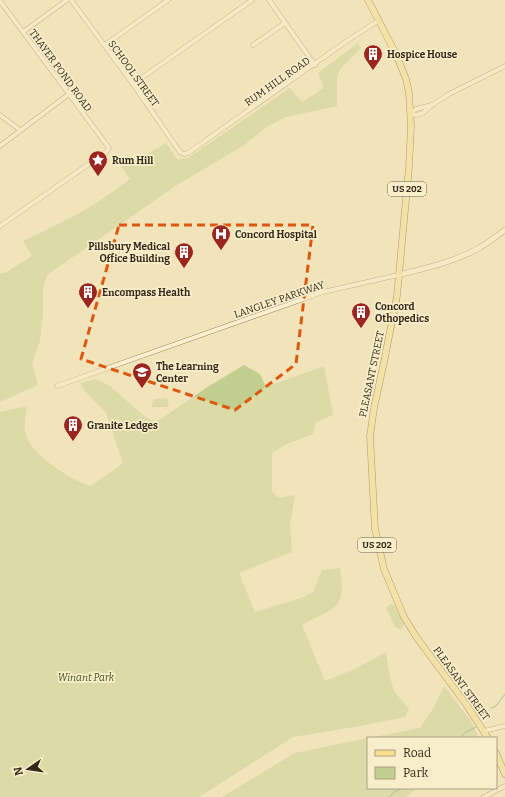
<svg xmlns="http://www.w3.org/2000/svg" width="505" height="797" font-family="Bitter,serif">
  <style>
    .green { fill: #c3cf8e }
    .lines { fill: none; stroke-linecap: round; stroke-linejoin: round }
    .stream { stroke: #668f87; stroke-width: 1 }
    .minor-casing { stroke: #897353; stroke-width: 5 }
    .tertiary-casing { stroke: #897353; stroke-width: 6 }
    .primary-casing { stroke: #564029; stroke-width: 7 }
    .minor { stroke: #fbf1ce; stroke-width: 4 }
    .tertiary { stroke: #fbf1ce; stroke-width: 5 }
    .primary { stroke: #f9de8d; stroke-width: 6 }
    .marked { fill: none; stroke: #df570d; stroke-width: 3; stroke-dasharray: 8 5; stroke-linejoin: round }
    .labels { text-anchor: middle; stroke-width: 3.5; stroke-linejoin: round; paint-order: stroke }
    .shield { fill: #f8eeca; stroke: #71644f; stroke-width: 1 }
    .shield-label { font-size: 9px; font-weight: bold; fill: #37291a }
    .poi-label { font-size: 10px; font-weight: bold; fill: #37291a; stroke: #f8eeca; text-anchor: start }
    .street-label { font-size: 10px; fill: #37291a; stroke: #f8eeca }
    .park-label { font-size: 10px; font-style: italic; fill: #44551f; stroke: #f8eeca }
  </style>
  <rect width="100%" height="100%" fill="#f1e4ba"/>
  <g class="green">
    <path d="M358,43L361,48L341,68L337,77V106L286,117L268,126L243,146L177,185L47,275L43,289V314L40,341L32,363L38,385L0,402V273H5L32,256L23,241C60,224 98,205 130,179L118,162L128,155L137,160L166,143L177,159L188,158L290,88L302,102L324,88L318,73Z"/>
    <path d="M244,365L260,374L266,387L324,366L333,415L316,422L313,434L287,444L272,453V491L278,498L295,495L290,525L292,552L239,573L255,612L301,598L313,592L322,570L340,568C347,611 334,607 302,625L325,681L355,669L386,652L390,678L394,691L409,709L405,717L360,726L293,737L199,797H0V412L27,406C26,414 24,423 25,431C28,454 70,479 90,486L117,468L123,463L106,413L84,390L81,383L96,379L110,386L138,411L155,423L206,388Z"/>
    <path d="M167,398L169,404L167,407H151L154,399Z"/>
    <path d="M390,604L395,606L404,624L402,628L399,629L395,627L386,608Z"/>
    <path d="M444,686L471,721L479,738H369L420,728L433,709Z"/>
    <path d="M368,738V788H418L405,797H222L295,753Z"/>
  </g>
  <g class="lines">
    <g class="stream">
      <path d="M491,708L496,706L505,694"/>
      <path d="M453,738H455"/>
      <path d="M459,738L466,732L476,727"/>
      <path d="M389,797L394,792L402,788"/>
    </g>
    <g class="minor-casing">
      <g id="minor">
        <path d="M71,0L133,84L180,152L184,154L188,153L341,45L379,20"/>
        <path d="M269,0L315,65"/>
        <path d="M0,1L109,148L106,152L0,226"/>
        <path d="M23,32L67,0"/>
        <path d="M105,45L168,0"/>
        <path d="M253,45L285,23"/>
        <path d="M133,84L252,0"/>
        <path d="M410,114L417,115L423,113L432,105L449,94L505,66"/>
        <path d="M410,114L416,109L432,105"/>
        <path d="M0,115L20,130"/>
        <path d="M0,146L69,94"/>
        <path d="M57,386L323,292L398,275"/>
        <path d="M484,731L505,726"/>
        <path d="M484,797L505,786"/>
      </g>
    </g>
    <g class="tertiary-casing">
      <path id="tertiary" d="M398,275C426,268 454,262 479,248C488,243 496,236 505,230"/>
    </g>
    <g class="primary-casing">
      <g id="primary">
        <path d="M368,0L396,54L406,79L409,93L411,126L409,167L397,296L384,362L374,408L370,436L375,529L384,569L404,617L417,638L466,704L488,738"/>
        <path d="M496,753L505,774"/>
      </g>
    </g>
    <use href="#minor" class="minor"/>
    <use href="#tertiary" class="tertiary"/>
    <use href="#primary" class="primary"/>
  </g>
  <path d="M0 0H505V797H0ZM119,225H313L296,364L235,410L81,359Z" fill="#f1e4ba" fill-opacity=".55" fill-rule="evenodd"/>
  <path class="marked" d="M119,225H313L296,364L235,410L81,359Z"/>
  <defs>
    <g id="building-pin" transform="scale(1)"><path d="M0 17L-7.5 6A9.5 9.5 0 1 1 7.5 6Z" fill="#9c261f" stroke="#f8eeca"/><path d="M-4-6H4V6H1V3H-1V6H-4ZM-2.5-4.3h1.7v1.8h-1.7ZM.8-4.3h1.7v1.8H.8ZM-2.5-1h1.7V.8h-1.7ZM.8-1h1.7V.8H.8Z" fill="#fff"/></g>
    <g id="sight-pin" transform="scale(1)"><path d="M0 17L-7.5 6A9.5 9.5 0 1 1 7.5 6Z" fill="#9c261f" stroke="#f8eeca"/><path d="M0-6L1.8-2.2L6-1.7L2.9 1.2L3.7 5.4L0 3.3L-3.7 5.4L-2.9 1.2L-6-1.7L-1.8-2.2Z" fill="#fff"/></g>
    <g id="hospital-pin" transform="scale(1)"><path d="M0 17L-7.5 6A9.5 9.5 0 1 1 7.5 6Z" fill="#9c261f" stroke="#f8eeca"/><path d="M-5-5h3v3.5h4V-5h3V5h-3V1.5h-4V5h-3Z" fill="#fff"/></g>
    <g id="school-pin" transform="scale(1)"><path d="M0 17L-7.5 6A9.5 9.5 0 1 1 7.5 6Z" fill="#9c261f" stroke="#f8eeca"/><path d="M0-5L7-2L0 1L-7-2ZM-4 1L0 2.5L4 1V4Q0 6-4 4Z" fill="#fff"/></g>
  </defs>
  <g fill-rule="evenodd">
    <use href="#building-pin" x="373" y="54"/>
    <use href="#sight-pin" x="98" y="160"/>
    <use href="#hospital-pin" x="221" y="234"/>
    <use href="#building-pin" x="184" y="252"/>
    <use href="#building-pin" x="88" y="292"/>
    <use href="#building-pin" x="361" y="312"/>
    <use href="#school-pin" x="142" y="372"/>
    <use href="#building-pin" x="73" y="425"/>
  </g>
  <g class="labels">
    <g class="shield">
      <rect x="388" y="182" width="38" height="14" rx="3"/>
      <rect x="358" y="538" width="38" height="14" rx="3"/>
    </g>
    <g class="shield-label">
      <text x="407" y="192">US 202</text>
      <text x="377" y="548">US 202</text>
    </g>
    <g class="poi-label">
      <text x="387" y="58">Hospice House</text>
      <text x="112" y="164">Rum Hill</text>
      <text x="235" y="238">Concord Hospital</text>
      <text x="170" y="250" text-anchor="end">Pillsbury Medical<tspan x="170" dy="12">Office Building</tspan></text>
      <text x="102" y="296">Encompass Health</text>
      <text x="375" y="310">Concord<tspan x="375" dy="12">Othopedics</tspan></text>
      <text x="156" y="370">The Learning<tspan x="156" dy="12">Center</tspan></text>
      <text x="87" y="429">Granite Ledges</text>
    </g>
    <g class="street-label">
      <text transform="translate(61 70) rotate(54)" y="4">THAYER POND ROAD</text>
      <text transform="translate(134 73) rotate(54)" y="4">SCHOOL STREET</text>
      <text transform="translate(277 81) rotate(-35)" y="4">RUM HILL ROAD</text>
      <text transform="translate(279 299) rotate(-19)" y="4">LANGLEY PARKWAY</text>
      <text transform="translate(371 374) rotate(-78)" y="4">PLEASANT STREET</text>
      <text transform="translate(462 683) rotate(54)" y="4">PLEASANT STREET</text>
    </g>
    <g class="park-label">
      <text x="86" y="681">Winant Park</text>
    </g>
  </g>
  <rect x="367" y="737" width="130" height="52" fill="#f8eeca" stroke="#ab9f84"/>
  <rect x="375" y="750" width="20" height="6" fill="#f9de8d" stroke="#ab9f84"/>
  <text x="403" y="757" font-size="12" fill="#37291a">Road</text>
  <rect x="375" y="767" width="20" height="12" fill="#c3cf8e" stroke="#ab9f84"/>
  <text x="403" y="777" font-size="12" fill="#37291a">Park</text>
  <g transform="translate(28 769) rotate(257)" stroke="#f8eeca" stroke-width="3" paint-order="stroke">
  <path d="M0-3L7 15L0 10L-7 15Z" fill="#37291a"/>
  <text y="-6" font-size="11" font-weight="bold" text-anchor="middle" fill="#37291a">N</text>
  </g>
</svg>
